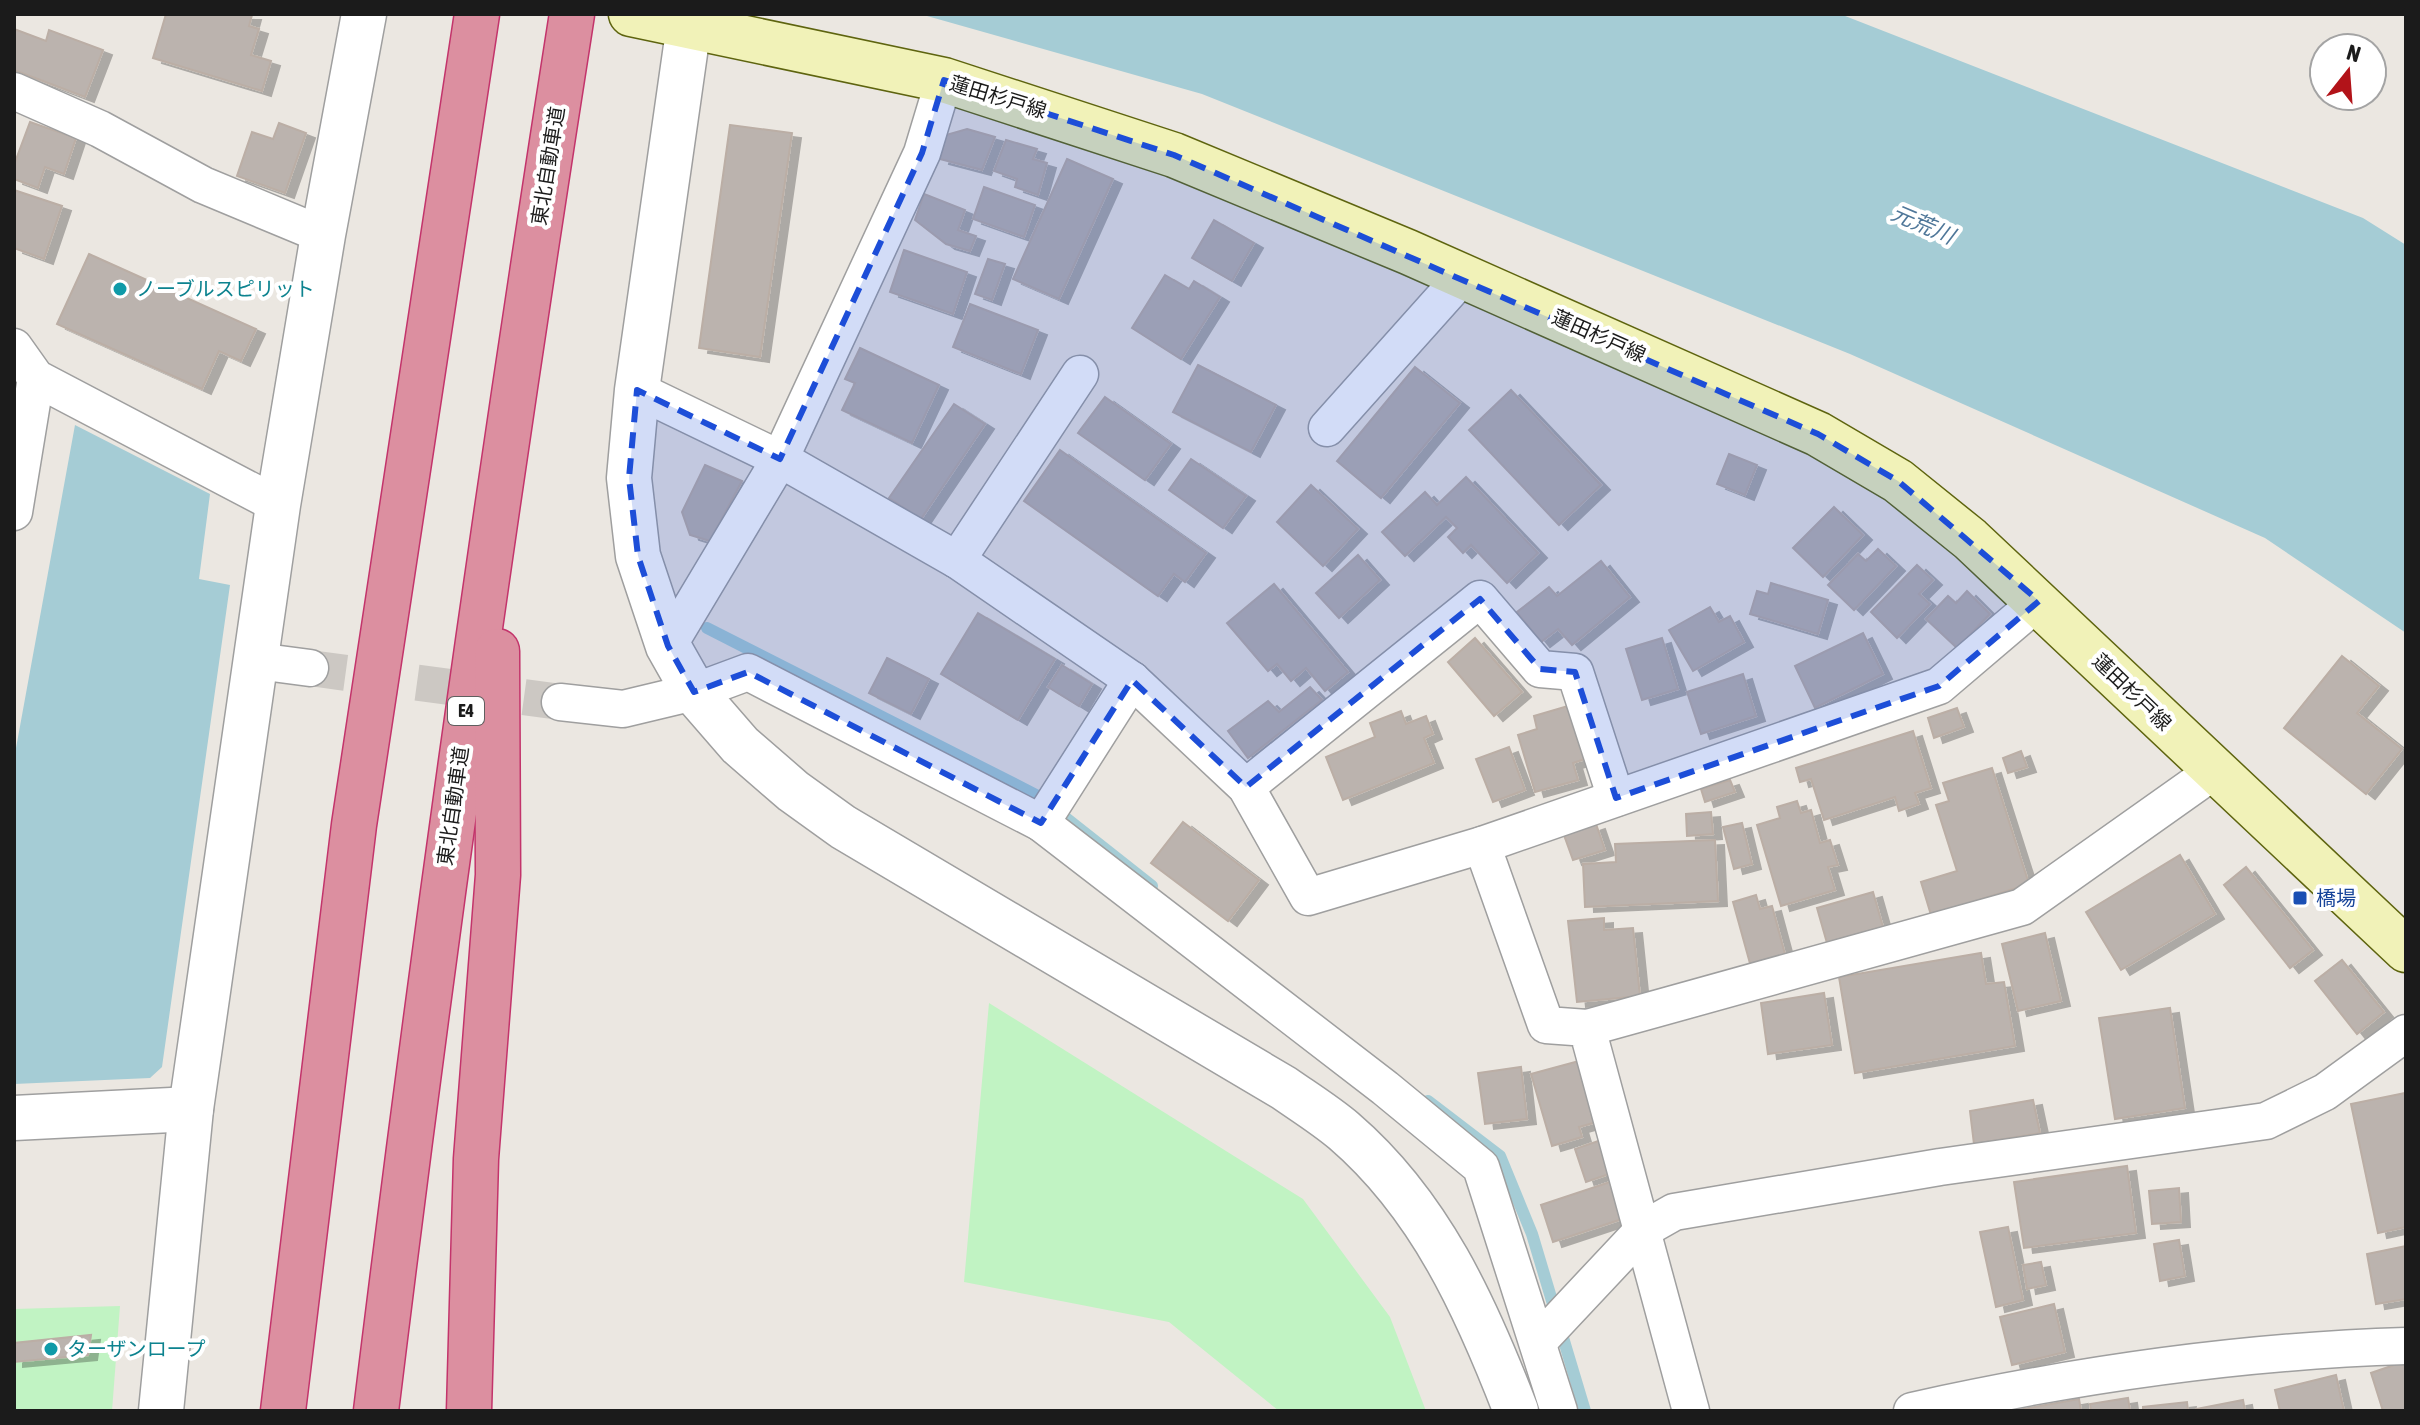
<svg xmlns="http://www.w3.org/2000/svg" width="2420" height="1425" font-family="'Asap Condensed','Noto Sans JP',sans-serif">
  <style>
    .park { fill: #c1f3c3 }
    .water { fill: #a5ccd5 }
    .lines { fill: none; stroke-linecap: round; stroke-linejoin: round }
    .stream { stroke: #a5ccd5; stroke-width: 12 }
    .building { fill: #bbb3ae; stroke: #bbaea5; stroke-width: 2; filter: url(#shadow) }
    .minor-tunnel { stroke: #ccc8c3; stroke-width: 36; stroke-dasharray: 36 18; stroke-linecap: butt }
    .minor-casing { stroke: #9f9f9f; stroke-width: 39 }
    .tertiary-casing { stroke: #9f9f9f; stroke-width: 47 }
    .secondary-casing { stroke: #5e640f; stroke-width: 47 }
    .motorway-casing { stroke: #c3346b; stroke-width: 47 }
    .minor { stroke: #fff; stroke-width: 36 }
    .tertiary { stroke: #fff; stroke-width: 44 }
    .secondary { stroke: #f1f2b8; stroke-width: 44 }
    .motorway { stroke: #dc8fa0; stroke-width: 44 }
    .marked { fill: #1d4ed8; fill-opacity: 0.2; stroke: #1d4ed8; stroke-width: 6; stroke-dasharray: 16 10; stroke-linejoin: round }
    .culture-dot { fill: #0f9aa8; stroke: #fff; stroke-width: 3 }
    .transit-dot { fill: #1a4fb4; stroke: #fff; stroke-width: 3 }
    .labels { text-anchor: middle; stroke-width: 8; stroke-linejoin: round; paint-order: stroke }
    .shield { fill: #fff; stroke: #5f5f5f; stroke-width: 2 }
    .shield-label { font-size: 18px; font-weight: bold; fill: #1b1b1b }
    .street-label { font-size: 20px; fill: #1b1b1b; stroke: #fff }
    .culture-label { font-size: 20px; fill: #0d838f; stroke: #fff; text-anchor: start }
    .transit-label { font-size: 20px; fill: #164399; stroke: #fff; text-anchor: start }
    .water-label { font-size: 22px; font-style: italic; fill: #4f7799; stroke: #fff }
  </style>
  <defs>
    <filter id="shadow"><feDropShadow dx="9" dy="5" stdDeviation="0" flood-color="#0004"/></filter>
  </defs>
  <rect width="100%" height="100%" fill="#ebe7e1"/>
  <g class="park">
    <path d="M989,1003L1303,1199L1390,1317L1426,1411H1279L1169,1322L964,1282Z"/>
    <path d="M120,1306L112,1411H14V1309Z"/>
  </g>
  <g class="water">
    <path d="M920,14H1840L2363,218L2406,245V633L2265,538L1850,354L1202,94Z"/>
    <path d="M75,425L210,494L199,579L230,585L162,1067L150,1078L14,1084V759Z"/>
  </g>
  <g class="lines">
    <g class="stream">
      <path d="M707,628L1038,796L1152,886"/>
      <path d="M1428,1101L1500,1156L1532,1234L1585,1411"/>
    </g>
  </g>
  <g class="building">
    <path d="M166,14L252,15L249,26L259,29L251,55L271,61L262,91L153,58Z"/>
    <path d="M14,29L46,41L49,30L103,50L85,97L14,70Z"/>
    <path d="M30,122L76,138L64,174L45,167L38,188L14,179V165Z"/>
    <path d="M279,123L306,133L285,193L237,176L252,132L273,139Z"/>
    <path d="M730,125L792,133L760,357L699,348Z"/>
    <path d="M967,129L995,137L982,170L940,159L946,135Z"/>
    <path d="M1006,140L1037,149L1033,159L1047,163L1038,195L1015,187L1017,179L994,171Z"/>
    <path d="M1067,159L1113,179L1059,299L1013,279Z"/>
    <path d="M984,187L1035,205L1024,237L973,219Z"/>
    <path d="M14,190L62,206L44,259L14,248Z"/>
    <path d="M924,194L965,210L958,230L976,236L970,251L946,244L915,220Z"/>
    <path d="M1214,220L1254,243L1232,281L1192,258Z"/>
    <path d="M904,250L967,272L953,314L890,292Z"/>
    <path d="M89,254L256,329L241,361L219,351L202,389L57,324Z"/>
    <path d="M988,259L1005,264L992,300L975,294Z"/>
    <path d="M1165,275L1189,289L1194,281L1220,297L1181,359L1132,328Z"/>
    <path d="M970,304L1038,330L1021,374L953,347Z"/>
    <path d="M860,348L939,385L912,443L842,410L855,383L845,379Z"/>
    <path d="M1198,365L1276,405L1251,452L1173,412Z"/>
    <path d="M1415,367L1460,403L1381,498L1337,461Z"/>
    <path d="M1511,390L1601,485L1559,525L1469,430Z"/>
    <path d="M1105,397L1171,444L1145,480L1078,433Z"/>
    <path d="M954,404L985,424L921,519L889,498Z"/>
    <path d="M1060,450L1206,553L1185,582L1174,574L1158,596L1024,501Z"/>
    <path d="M1729,454L1757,465L1745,495L1717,484Z"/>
    <path d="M1191,459L1246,496L1223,528L1169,490Z"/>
    <path d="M705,465L742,481L710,541L690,535L682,512Z"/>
    <path d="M1466,477L1538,553L1507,583L1471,545L1463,553L1448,537L1457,528L1446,517L1405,556L1382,532L1425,492L1437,505Z"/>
    <path d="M1311,485L1358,529L1323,566L1277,522Z"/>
    <path d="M1834,507L1863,535L1823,577L1793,548Z"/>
    <path d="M1878,549L1896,566L1854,610L1828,585L1858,554L1866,561Z"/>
    <path d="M1358,555L1380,580L1339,618L1316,593Z"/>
    <path d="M1601,561L1630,597L1572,645L1558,629L1541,642L1517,612L1549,587L1557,596Z"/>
    <path d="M1917,565L1933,580L1919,594L1930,604L1897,638L1871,612Z"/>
    <path d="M1771,583L1828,600L1818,634L1750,614L1757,591L1768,594Z"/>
    <path d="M1274,584L1348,672L1325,691L1306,668L1291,681L1277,664L1268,671L1227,623Z"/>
    <path d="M1967,591L1990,614L1957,648L1926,619L1948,596L1956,603Z"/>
    <path d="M1710,607L1719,622L1730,616L1744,642L1693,671L1669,630Z"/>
    <path d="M978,613L1055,659L1018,720L941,674Z"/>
    <path d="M1863,633L1883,674L1815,708L1795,666Z"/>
    <path d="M1475,638L1522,692L1494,716L1448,662Z"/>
    <path d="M1662,638L1678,689L1642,700L1626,649Z"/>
    <path d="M2342,656L2379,686L2357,713L2402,749L2366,794L2284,728Z"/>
    <path d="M887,658L929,679L911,714L869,693Z"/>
    <path d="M1062,665L1092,684L1079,706L1048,687Z"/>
    <path d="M1743,674L1756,716L1701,734L1687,692Z"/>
    <path d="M1310,687L1322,700L1248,758L1228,731L1268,701L1279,712Z"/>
    <path d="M1568,706L1585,759L1573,763L1578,780L1535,792L1518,735L1537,729L1534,716Z"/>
    <path d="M1957,708L1964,727L1934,738L1928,718Z"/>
    <path d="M1401,711L1406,724L1426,716L1433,734L1424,738L1434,763L1343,800L1326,757L1375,737L1370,723Z"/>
    <path d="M1913,731L1931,788L1915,793L1919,804L1899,811L1895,797L1824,820L1811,779L1800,782L1796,768Z"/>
    <path d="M1509,747L1525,790L1493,802L1476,759Z"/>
    <path d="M2021,751L2027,767L2008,773L2003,758Z"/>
    <path d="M1992,768L2029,884L1931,915L1921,882L1957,871L1936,805L1949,801L1943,783Z"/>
    <path d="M1730,780L1735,792L1705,802L1701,789Z"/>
    <path d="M1797,801L1801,813L1811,810L1820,843L1830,840L1838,865L1828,867L1835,890L1781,906L1757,825L1780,818L1777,807Z"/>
    <path d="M1711,812L1713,834L1687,836L1686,814Z"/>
    <path d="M1183,822L1259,880L1228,921L1151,863Z"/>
    <path d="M1742,823L1752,864L1734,869L1723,827Z"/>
    <path d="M1596,824L1605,850L1573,860L1564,835Z"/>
    <path d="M1715,840L1718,901L1585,907L1583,864L1616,862L1615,844Z"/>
    <path d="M2180,855L2215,914L2121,970L2086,912Z"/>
    <path d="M2246,867L2313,950L2290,968L2224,885Z"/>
    <path d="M1873,892L1883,927L1827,943L1817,908Z"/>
    <path d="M1756,895L1760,909L1772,906L1786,958L1751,967L1733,902Z"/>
    <path d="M1604,918V930L1633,928L1640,996L1577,1002L1568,921Z"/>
    <path d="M2045,933L2061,1001L2018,1011L2002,944Z"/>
    <path d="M1981,953L1986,984L2004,982L2015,1046L1855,1073L1839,977Z"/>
    <path d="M2342,960L2384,1012L2357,1034L2315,981Z"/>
    <path d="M1824,993L1832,1045L1768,1054L1761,1003Z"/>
    <path d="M2170,1008L2185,1108L2115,1119L2099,1018Z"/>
    <path d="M1579,1061L1597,1122L1579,1127L1582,1137L1552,1146L1531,1074Z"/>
    <path d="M1521,1067L1527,1119L1485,1124L1478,1073Z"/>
    <path d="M2405,1093L2406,1227L2378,1233L2351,1104Z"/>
    <path d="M2033,1100L2040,1133L1974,1144L1970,1111Z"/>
    <path d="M1601,1140L1612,1173L1586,1182L1575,1149Z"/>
    <path d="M2127,1166L2136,1233L2024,1248L2014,1182Z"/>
    <path d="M1610,1182L1622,1219L1553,1242L1541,1205Z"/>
    <path d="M2179,1188L2181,1222L2152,1224L2149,1191Z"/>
    <path d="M2008,1227L2023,1300L1996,1307L1980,1232Z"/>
    <path d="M2179,1240L2185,1276L2160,1281L2154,1244Z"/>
    <path d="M2406,1246V1299L2376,1304L2367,1254Z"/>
    <path d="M2041,1262L2046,1285L2027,1289L2023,1265Z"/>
    <path d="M2054,1304L2065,1352L2012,1365L2000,1317Z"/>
    <path d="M91,1335L88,1355L14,1362V1343Z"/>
    <path d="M2406,1361V1411H2383L2371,1373Z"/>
    <path d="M2336,1375L2344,1411H2280L2275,1390Z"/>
    <path d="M2128,1398L2130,1411H2091L2090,1404Z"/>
    <path d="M2079,1399L2081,1411H2018V1410Z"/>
    <path d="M2243,1400L2245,1411H2196V1409Z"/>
    <path d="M2187,1402L2188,1411H2143V1407Z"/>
  </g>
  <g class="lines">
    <path class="minor-tunnel" d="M310,668L560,702"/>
    <g class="minor-casing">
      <g id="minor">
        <path d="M14,91L100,129L203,185L323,235"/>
        <path d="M14,347L36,378L278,505"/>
        <path d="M637,390L780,459L957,560L1132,680L1246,787L1308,897L1482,845L1939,686L2039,601"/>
        <path d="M1327,428L1462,277"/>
        <path d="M14,512L36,378"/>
        <path d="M957,560L1080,374"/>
        <path d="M668,646L780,459L922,153L944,80"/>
        <path d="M257,661L310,668"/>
        <path d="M560,702L623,709L694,692L748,672L1041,823L1385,1088L1481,1167L1559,1411"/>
        <path d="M1246,787L1480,599L1540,669L1575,672L1616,798"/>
        <path d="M1041,823L1132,680"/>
        <path d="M1482,845L1546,1025L1587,1028L1691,1411"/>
        <path d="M1587,1028L2022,907L2214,771"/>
        <path d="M1538,1342L1644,1229L1674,1212L1940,1167L2266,1121L2325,1092L2406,1033"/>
        <path d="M1912,1411C2074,1375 2240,1351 2406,1346"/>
      </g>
    </g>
    <g class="tertiary-casing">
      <g id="tertiary">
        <path d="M689,25L637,390L629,478L638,556L668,646L694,692L740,745L793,791L843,827L1284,1088C1304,1102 1325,1115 1344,1131C1430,1205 1476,1307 1516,1411"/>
        <path d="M14,1118L191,1109"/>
        <path d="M161,1411L191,1109L278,505L323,235L364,14"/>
      </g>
    </g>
    <g class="secondary-casing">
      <path id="secondary" d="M631,14L944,80L1174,155L1408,252L1818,434L1898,481L1970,539L2406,950"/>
    </g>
    <g class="motorway-casing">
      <g id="motorway">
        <path d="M283,1411L354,825L477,14"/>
        <path d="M376,1411C433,944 499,479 572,14"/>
        <path d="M469,1411L476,1159L498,875L497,651"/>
      </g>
    </g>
    <use href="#minor" class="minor"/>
    <use href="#tertiary" class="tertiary"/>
    <use href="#secondary" class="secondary"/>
    <use href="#motorway" class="motorway"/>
  </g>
  <path class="marked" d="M944,80L1174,155L1818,434L1898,481L2039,601L1939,686L1616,798L1575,672L1540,669L1480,599L1246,787L1132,680L1041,823L748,672L694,692L668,646L638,556L629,478L637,390L780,459L922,153Z"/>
  <g class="culture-dot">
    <circle cx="120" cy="289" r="8"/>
    <circle cx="51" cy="1349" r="8"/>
  </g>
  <rect class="transit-dot" x="2292" y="890" width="16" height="16" rx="4"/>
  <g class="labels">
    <rect class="shield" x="448" y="697" width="36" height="28" rx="6"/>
    <g class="shield-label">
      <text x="466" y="717">E4</text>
    </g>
    <g class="street-label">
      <text transform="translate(998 97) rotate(17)" y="7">蓮田杉戸線</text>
      <text transform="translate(548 166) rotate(-81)" y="7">東北自動車道</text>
      <text transform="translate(1599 336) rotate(24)" y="7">蓮田杉戸線</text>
      <text transform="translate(2132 692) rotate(44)" y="7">蓮田杉戸線</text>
      <text transform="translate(453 806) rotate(-82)" y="7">東北自動車道</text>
    </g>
    <g class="culture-label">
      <text x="136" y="296">ノーブルスピリット</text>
      <text x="67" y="1356">ターザンロープ</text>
    </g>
    <g class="transit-label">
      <text x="2316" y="905">橋場</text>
    </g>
    <g class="water-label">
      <text transform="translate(1923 224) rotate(23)" y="8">元荒川</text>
    </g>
  </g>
  <rect width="2420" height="1425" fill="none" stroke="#1b1b1b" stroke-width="32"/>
  <g transform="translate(2348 72) rotate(17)"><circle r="38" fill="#ffffff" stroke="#a4a4a4" stroke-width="2"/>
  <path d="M0-6L14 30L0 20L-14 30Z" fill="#b21319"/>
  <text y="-12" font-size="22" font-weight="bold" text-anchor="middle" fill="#1b1b1b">N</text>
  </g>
</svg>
